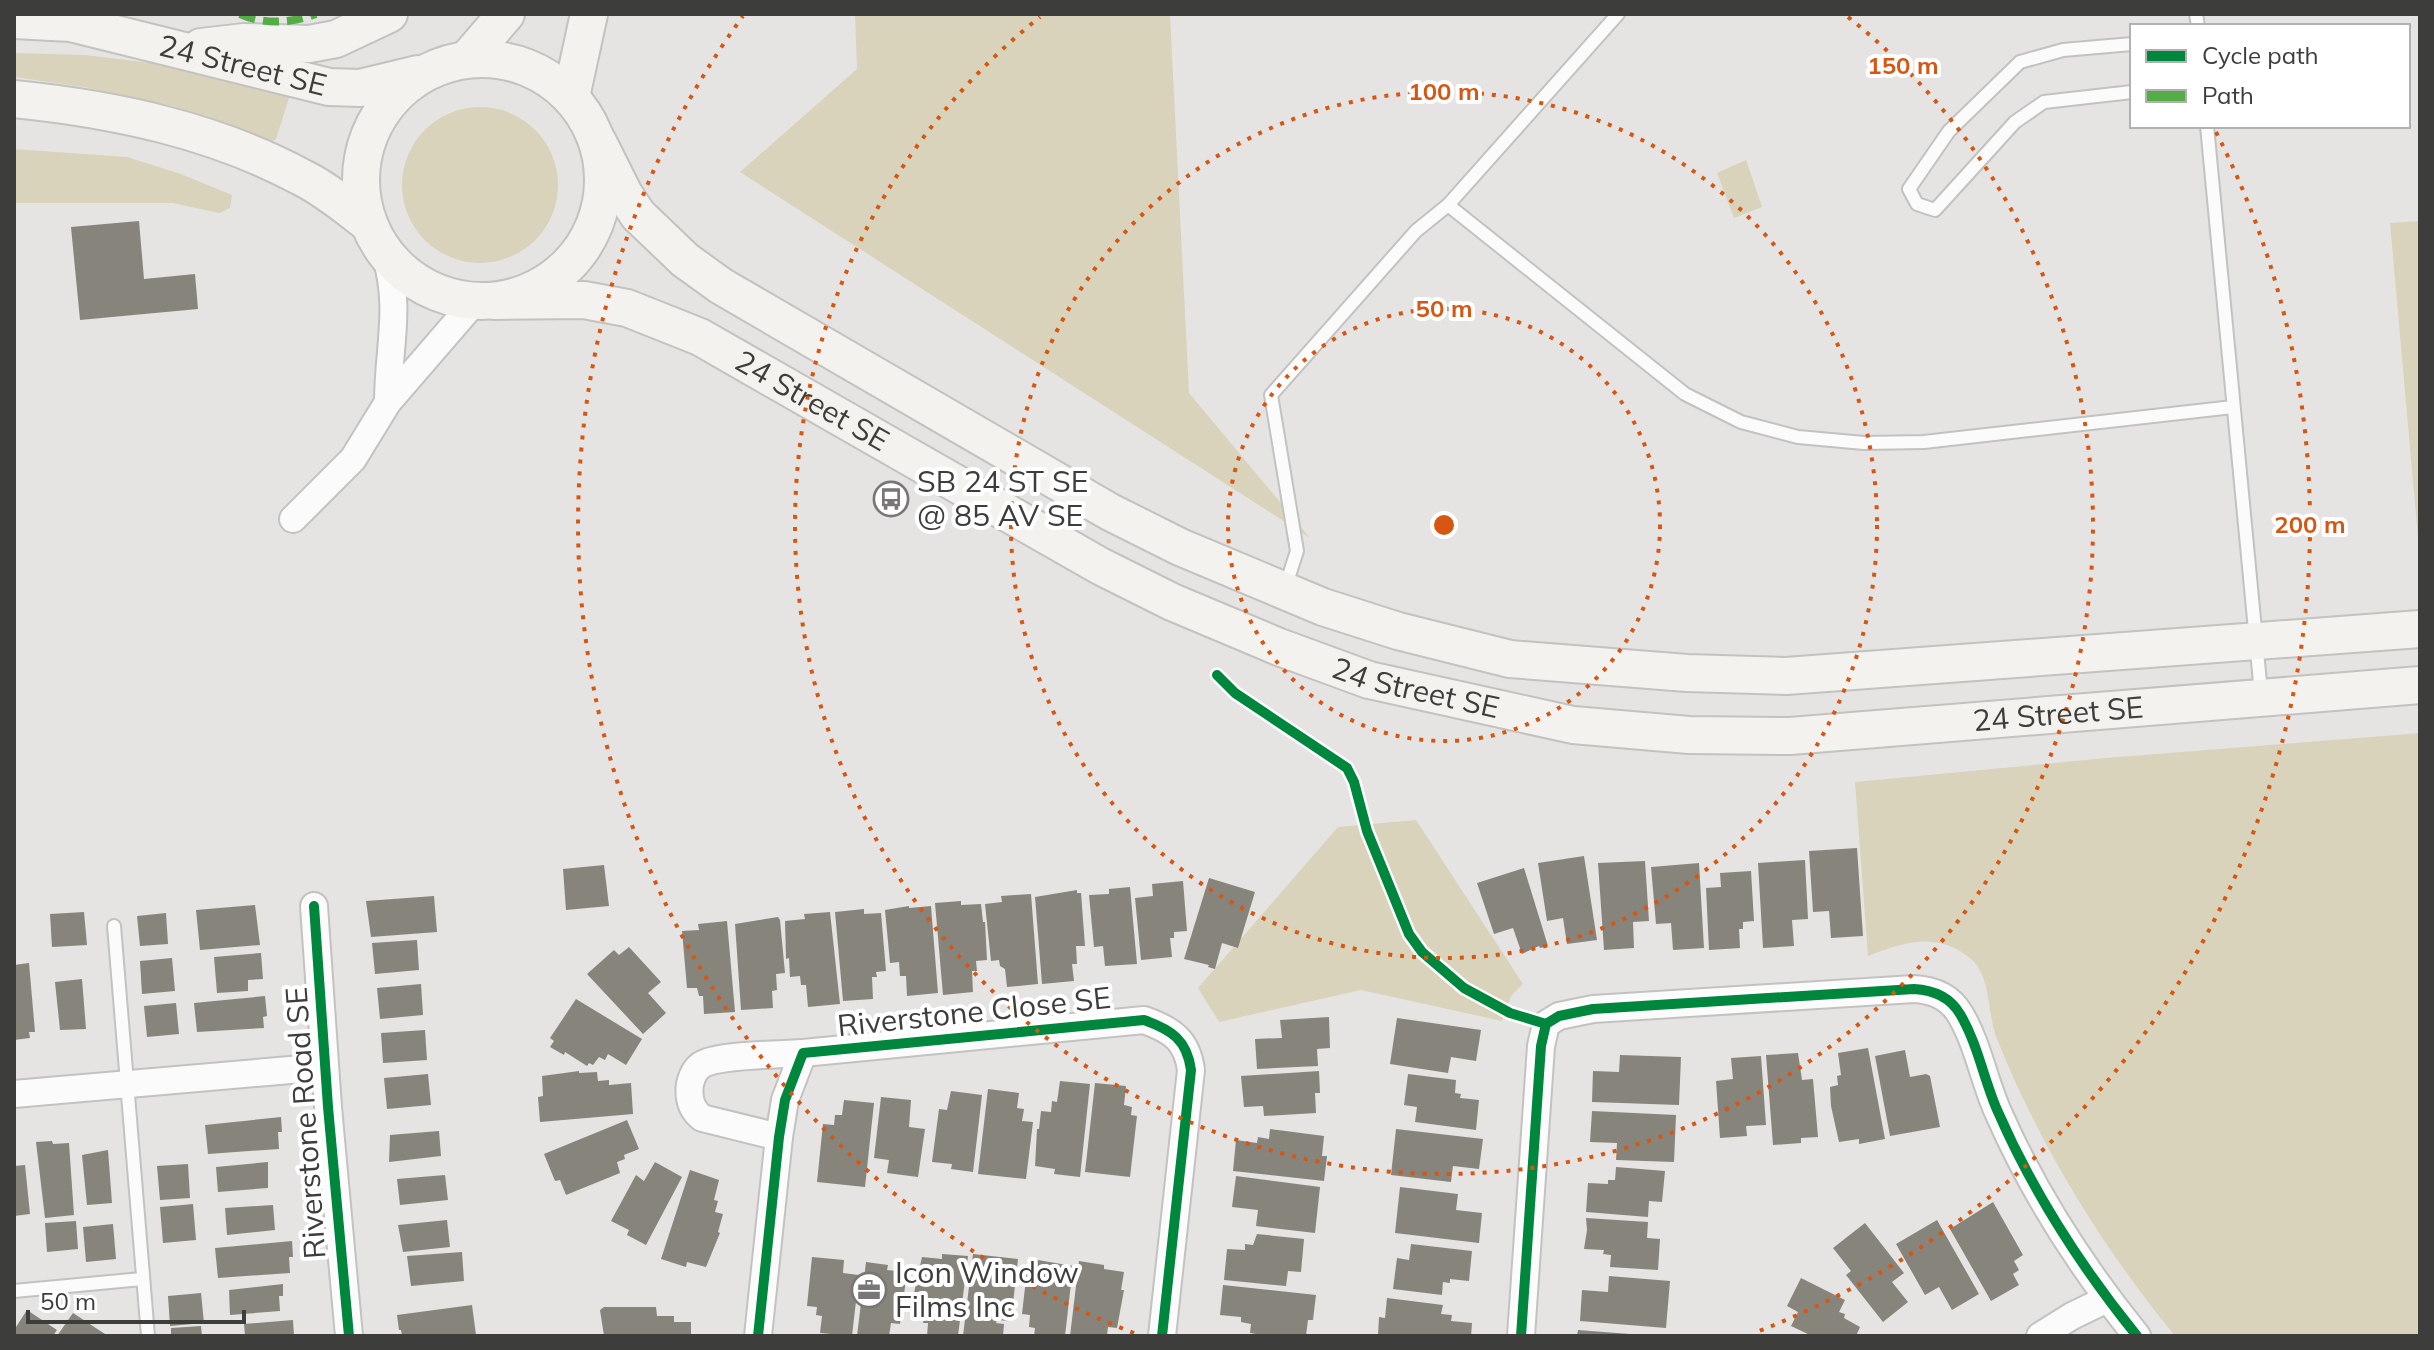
<svg xmlns="http://www.w3.org/2000/svg" width="2434" height="1350" font-family="Mulish,sans-serif">
  <style>
    .green { fill: #dad3bb }
    .building { fill: #87847b }
    .lines { fill: none; stroke-linecap: round; stroke-linejoin: round }
    .lane-casing { stroke: #c2c2c0; stroke-width: 16 }
    .street-casing { stroke: #c2c2c0; stroke-width: 30 }
    .secondary-casing { stroke: #c2c2c0; stroke-width: 40 }
    .lane { stroke: #fbfbfb; stroke-width: 12 }
    .street { stroke: #fbfbfb; stroke-width: 26 }
    .secondary { stroke: #f3f2ee; stroke-width: 36 }
    .quiet { stroke: #55ad46; stroke-width: 8; stroke-dasharray: 16 8; stroke-linecap: butt }
    .cycleway-casing { stroke: #fff; stroke-width: 15 }
    .cycleway { stroke: #00873e; stroke-width: 10 }
    .ring { fill: none; stroke: #d75611; stroke-width: 4; stroke-dasharray: 4 8 }
    .labels { text-anchor: middle; stroke-width: 8; stroke-linejoin: round; paint-order: stroke }
    .street-label { font-size: 30px; fill: #3d3d3b; stroke: #fff }
    .poi-label { font-size: 30px; fill: #3d3d3b; stroke: #fff; text-anchor: start }
    .centre { fill: #d75611; stroke: #fff; stroke-width: 4 }
    .ring-label { font-size: 24px; text-anchor: middle; font-weight: bold; fill: #d75611; stroke: #fff; stroke-width: 8; stroke-linejoin: round; paint-order: stroke }
  </style>
  <rect width="100%" height="100%" fill="#e5e4e3"/>
  <g class="green">
    <path d="M855,14H1170L1189,393L1310,538L740,172L857,69Z"/>
    <path d="M14,53L85,55L168,65L286,93L289,98L276,139L271,142L173,106L84,87L14,77Z"/>
    <circle cx="480" cy="185" r="78"/>
    <path d="M14,149L127,157L181,174L232,195L230,208L219,213L173,203H14Z"/>
    <path d="M1746,160L1762,207L1734,218L1717,173Z"/>
    <path d="M2420,221V560L2390,223Z"/>
    <path d="M2420,733V1336H2175C2102,1247 2040,1146 1997,1039C1987,1016 1992,977 1971,959C1937,931 1905,942 1868,956L1855,782L2106,758Z"/>
    <path d="M1416,820L1523,984L1511,996L1502,1021L1361,990L1219,1022L1198,988L1338,827Z"/>
  </g>
  <g class="building">
    <path d="M139,221L144,279L195,274L198,309L80,320L71,227Z"/>
    <path d="M1857,848L1863,936L1831,938L1829,911L1813,912L1809,851Z"/>
    <path d="M1584,856L1597,940L1567,944L1563,918L1547,921L1538,863Z"/>
    <path d="M1805,860L1808,919L1792,920L1794,946L1763,948L1758,863Z"/>
    <path d="M1645,861L1649,921L1633,922L1634,948L1604,950L1598,863Z"/>
    <path d="M1699,863L1704,948L1673,950L1671,923L1656,924L1651,867Z"/>
    <path d="M604,865L609,906L566,910L563,869Z"/>
    <path d="M1524,868L1548,946L1540,948L1539,946L1522,954L1513,928L1494,934L1477,883Z"/>
    <path d="M1751,871L1754,921L1743,922V929H1739L1740,948L1709,950L1706,888L1721,887L1720,873Z"/>
    <path d="M1209,878L1255,892L1238,948L1222,943L1215,969L1208,967L1209,965L1184,959Z"/>
    <path d="M1183,881L1187,931L1174,932V938H1170L1172,957L1141,960L1135,898L1153,896L1152,884Z"/>
    <path d="M1130,887L1137,964L1105,966L1103,946L1094,947L1089,895L1109,894V889Z"/>
    <path d="M1077,890V893H1081L1085,946H1076L1077,964H1072L1074,981L1042,984L1035,897Z"/>
    <path d="M1031,894L1038,984L1007,987L1005,969L1000,966L999,960L991,961L985,904L1002,902L1001,896Z"/>
    <path d="M434,896L437,932L371,937L366,901Z"/>
    <path d="M961,901V905L981,904L983,922H985L987,960L976,961L977,971H972L973,992L943,995L935,903Z"/>
    <path d="M255,905L260,945L200,950L196,910Z"/>
    <path d="M909,906V908L931,906L938,993L907,996L906,976H900L899,962L890,963L885,910Z"/>
    <path d="M864,909V914L881,913L886,971L876,972L877,977H872L873,999L843,1001L835,912Z"/>
    <path d="M84,912L87,945L52,947L50,914Z"/>
    <path d="M830,912L840,1004L808,1007L806,985H801L800,976L790,977L789,958L786,959L785,921L805,919L804,914Z"/>
    <path d="M166,913L168,944L140,946L137,916Z"/>
    <path d="M778,917L780,920L785,973L776,974L777,990L772,991L773,1008L741,1010L735,924Z"/>
    <path d="M727,921L735,1012L704,1014L703,996H699L697,988H687L682,931L699,930L698,924Z"/>
    <path d="M417,940L419,970L375,974L372,943Z"/>
    <path d="M629,947L661,982L648,993L666,1013L643,1034L587,974L614,950L619,955Z"/>
    <path d="M261,953L263,979L248,980V991L217,993L214,957Z"/>
    <path d="M172,958L175,991L142,994L140,961Z"/>
    <path d="M29,963L35,1032H29L30,1038L14,1040V965Z"/>
    <path d="M82,979L86,1029L60,1030L55,982Z"/>
    <path d="M421,984L423,1015L380,1019L377,988Z"/>
    <path d="M265,996L267,1016L263,1017L264,1028L197,1032L194,1003Z"/>
    <path d="M576,999L642,1039L626,1065L608,1054L605,1060L599,1057L593,1065L589,1063L587,1066L565,1052L564,1055L550,1047L554,1041L550,1038Z"/>
    <path d="M176,1003L179,1034L147,1037L144,1006Z"/>
    <path d="M1329,1017L1330,1048L1317,1049L1318,1066L1257,1069L1255,1039L1282,1038L1280,1020Z"/>
    <path d="M1397,1018L1481,1030L1476,1061L1451,1057L1448,1073L1390,1064Z"/>
    <path d="M425,1030L427,1060L383,1063L381,1033Z"/>
    <path d="M1868,1048L1885,1139L1859,1144V1139L1839,1142L1831,1106L1830,1087L1838,1085L1837,1076L1841,1075L1838,1053Z"/>
    <path d="M1905,1050L1910,1077L1926,1074L1930,1076L1940,1127L1890,1136L1875,1056Z"/>
    <path d="M1798,1053L1802,1080L1813,1079L1818,1137L1801,1138V1143L1773,1145L1766,1055Z"/>
    <path d="M1620,1055L1681,1057L1679,1105L1592,1102L1593,1071L1619,1072Z"/>
    <path d="M1761,1056L1766,1125L1746,1126L1747,1136L1720,1138L1716,1081L1733,1079L1731,1058Z"/>
    <path d="M579,1071V1073L597,1072L598,1081L609,1080V1085L631,1083L633,1114L540,1122L538,1097L543,1096L542,1076Z"/>
    <path d="M1319,1071L1320,1093H1315L1316,1113L1264,1116L1263,1106L1244,1107L1241,1076Z"/>
    <path d="M428,1074L431,1105L387,1109L384,1078Z"/>
    <path d="M1408,1074L1456,1080L1455,1093L1461,1094L1460,1098L1479,1100L1476,1130L1415,1122L1417,1107L1404,1105Z"/>
    <path d="M1060,1081L1090,1084L1080,1177L1054,1174L1055,1169L1035,1166L1037,1129H1039L1041,1111L1051,1112L1052,1101L1057,1102Z"/>
    <path d="M1095,1083L1126,1086L1124,1105L1132,1107L1131,1115L1137,1116L1130,1177L1085,1172Z"/>
    <path d="M988,1089L1019,1093L1017,1108L1024,1109L1022,1121L1033,1122L1026,1179L978,1174Z"/>
    <path d="M951,1091L982,1095L973,1172L951,1169L952,1164L932,1162L939,1109L947,1110Z"/>
    <path d="M881,1097L911,1100L909,1127L925,1129L918,1177L887,1173L889,1160L874,1158Z"/>
    <path d="M844,1100L874,1103L865,1187L817,1182L823,1124L834,1125L835,1115H842Z"/>
    <path d="M1592,1111L1676,1115L1674,1162L1616,1160L1617,1143L1590,1142Z"/>
    <path d="M281,1117L282,1132H278L279,1149L208,1154L205,1125Z"/>
    <path d="M627,1120L639,1149L624,1155L625,1159L617,1162L620,1173L566,1195L560,1180L555,1181L544,1154Z"/>
    <path d="M1270,1129L1324,1136L1322,1156H1327L1324,1181L1233,1171L1236,1140L1257,1143L1258,1137L1269,1139Z"/>
    <path d="M1396,1129L1483,1139L1479,1169L1453,1166L1451,1182L1391,1175Z"/>
    <path d="M439,1131L441,1156L389,1162L390,1135Z"/>
    <path d="M52,1141L53,1144L69,1143L74,1215L45,1218L36,1142Z"/>
    <path d="M108,1150L112,1203L87,1205L82,1155Z"/>
    <path d="M268,1162V1188L218,1192L216,1167Z"/>
    <path d="M655,1162L682,1177L646,1245L627,1235L629,1230L611,1221L636,1175L644,1181Z"/>
    <path d="M188,1164L190,1198L160,1200L157,1166Z"/>
    <path d="M25,1165L30,1214L14,1216V1166Z"/>
    <path d="M1616,1167L1665,1171L1662,1202L1649,1201L1648,1217L1586,1212L1588,1183L1608,1184V1180H1615Z"/>
    <path d="M690,1170L719,1180L714,1200L718,1201L715,1212L723,1214L718,1232L720,1233L706,1267L687,1262L686,1267L661,1259Z"/>
    <path d="M445,1175L448,1200L400,1205L397,1179Z"/>
    <path d="M1236,1176L1320,1187L1315,1233L1256,1226L1258,1210L1232,1207Z"/>
    <path d="M1400,1187L1458,1194L1456,1210L1482,1213L1479,1243L1395,1233Z"/>
    <path d="M1993,1202L2023,1255L2014,1261L2019,1270L2013,1274L2019,1285L1991,1301L1950,1229Z"/>
    <path d="M193,1204L196,1240L163,1243L160,1207Z"/>
    <path d="M273,1205L275,1230L227,1235L225,1208Z"/>
    <path d="M1586,1218L1648,1222L1647,1238L1660,1239L1658,1270L1610,1267L1611,1255L1603,1254L1604,1250L1584,1249L1587,1230Z"/>
    <path d="M447,1220L450,1247L403,1252L398,1225Z"/>
    <path d="M1937,1220L1979,1294L1952,1310L1939,1287L1925,1295L1896,1244Z"/>
    <path d="M76,1221L78,1249L47,1252L45,1223Z"/>
    <path d="M1865,1223L1904,1273L1892,1282L1908,1302L1883,1322L1846,1275L1851,1271L1833,1248Z"/>
    <path d="M113,1224L116,1259L86,1262L83,1227Z"/>
    <path d="M1257,1234L1304,1239L1301,1272L1288,1271L1286,1286L1224,1280L1227,1249L1245,1250V1244L1253,1245Z"/>
    <path d="M292,1241L293,1257H289L290,1273L218,1278L215,1248Z"/>
    <path d="M1411,1244L1472,1251L1469,1281L1450,1279V1283L1443,1282L1442,1295L1393,1289L1397,1258L1409,1260Z"/>
    <path d="M462,1252L464,1281L411,1286L407,1256Z"/>
    <path d="M942,1254L968,1256L958,1336H927L928,1323H923L925,1313L915,1312L917,1294L914,1293L922,1257L942,1259Z"/>
    <path d="M973,1254L1018,1259L1011,1321L997,1320L996,1323L1004,1324L1003,1336H963Z"/>
    <path d="M812,1257L844,1260L843,1273L859,1275L852,1336L820,1333L822,1316L816,1315L817,1307L807,1306Z"/>
    <path d="M1032,1259L1073,1266L1065,1336H1034L1035,1328L1029,1327L1030,1315L1022,1314L1028,1261Z"/>
    <path d="M1079,1261L1104,1265V1269L1124,1272L1121,1290H1124L1117,1328L1108,1327L1107,1336H1070Z"/>
    <path d="M866,1262L888,1265L887,1270L907,1272L900,1324L891,1323L889,1336H857Z"/>
    <path d="M1609,1276L1670,1281L1666,1328L1580,1321L1582,1290L1608,1292Z"/>
    <path d="M1801,1278L1845,1300L1839,1312L1845,1314L1844,1318L1860,1327L1856,1336H1812L1791,1326L1798,1312L1787,1306Z"/>
    <path d="M283,1284V1296H279L280,1311L230,1315L229,1290Z"/>
    <path d="M1223,1285L1316,1295L1313,1320H1308L1306,1336H1268L1250,1333L1251,1324L1241,1322V1317L1220,1315Z"/>
    <path d="M201,1293L204,1323L170,1326L168,1296Z"/>
    <path d="M1387,1298L1443,1305L1441,1314L1452,1315L1451,1321L1472,1323L1471,1336H1378L1379,1317L1385,1318Z"/>
    <path d="M472,1305L476,1335L402,1336L401,1330H399L397,1315Z"/>
    <path d="M604,1307H656L657,1316H674V1322H691V1336H604L600,1310Z"/>
    <path d="M27,1310L57,1330L53,1336H14V1330Z"/>
    <path d="M73,1313L108,1336H57Z"/>
    <path d="M293,1320L294,1336H245L244,1324Z"/>
    <path d="M201,1326L202,1336H171V1328Z"/>
    <path d="M1578,1330L1630,1334V1336H1577Z"/>
  </g>
  <g class="lines">
    <g class="lane-casing">
      <g id="lane">
        <path d="M2196,14L2198,26"/>
        <path d="M2132,44L2063,50L2020,62L1949,131L1909,189L1917,204L1935,210L2015,122L2044,102L2132,92"/>
        <path d="M2207,126L2261,693"/>
        <path d="M1448,205L1685,394L1741,422L1798,437L1864,443L1924,442L2233,407"/>
        <path d="M1285,588L1297,551L1271,395L1416,231L1448,205L1618,14"/>
        <path d="M114,926L148,1336"/>
        <path d="M14,1291L142,1279"/>
      </g>
    </g>
    <g class="street-casing">
      <g id="street">
        <path d="M385,253C402,309 388,347 388,402"/>
        <path d="M293,519L353,459L388,402L476,300"/>
        <path d="M314,906L328,1107L349,1336"/>
        <path d="M14,1094L325,1067"/>
        <path d="M779,1137L702,1118C691,1109 688,1098 690,1084C692,1076 695,1068 703,1064C722,1054 780,1055 803,1053"/>
        <path d="M758,1336L779,1137L785,1100L803,1053L1144,1020C1172,1030 1187,1040 1191,1070L1162,1336"/>
        <path d="M1521,1336L1541,1046L1546,1024L1559,1016L1593,1009L1914,989C1933,990 1950,997 1960,1014C1978,1044 1984,1081 1998,1112C2033,1192 2082,1268 2137,1336"/>
        <path d="M2040,1336L2072,1316L2107,1299"/>
      </g>
    </g>
    <g class="secondary-casing">
      <g id="secondary">
        <path id="s1" d="M14,20L71,23L329,87L360,88L418,74"/>
        <path d="M201,47L244,42L309,44L336,39L389,14"/>
        <path d="M468,58L506,14"/>
        <circle cx="482" cy="180" r="121"/>
        <path d="M571,97L589,14"/>
        <path d="M14,99C114,109 214,130 303,178C327,190 348,208 369,224"/>
        <path d="M598,142L624,194L638,215L685,260L721,286L1110,512L1180,547L1323,607L1398,631L1510,659L1687,673L1786,676L2420,629"/>
        <path id="s2" d="M495,301L584,300L627,308L700,337L1100,566L1172,602L1279,647L1369,680L1573,725L1689,735L1790,736L2420,685"/>
      </g>
    </g>
    <use href="#lane" class="lane"/>
    <use href="#street" class="street"/>
    <use href="#secondary" class="secondary"/>
    <path class="quiet" d="M240,14C265,25 291,23 316,14"/>
    <g class="cycleway-casing">
      <g id="cycleway">
        <path d="M1217,675L1235,693L1347,768L1354,782L1367,831L1409,934L1422,952L1464,988L1510,1013L1546,1024"/>
        <path d="M314,906L328,1107L349,1336"/>
        <path d="M758,1336L779,1137L785,1100L803,1053L1144,1020C1172,1030 1187,1040 1191,1070L1162,1336"/>
        <path d="M1521,1336L1541,1046L1546,1024L1559,1016L1593,1009L1914,989C1933,990 1950,997 1960,1014C1978,1044 1984,1081 1998,1112C2033,1192 2082,1268 2137,1336"/>
      </g>
    </g>
    <use href="#cycleway" class="cycleway"/>
  </g>
  <g class="ring">
    <circle cx="1444" cy="525" r="216"/>
    <circle cx="1444" cy="525" r="433"/>
    <path d="M1848 17A649 649 0 1 1 1040 17"/>
    <path d="M1134 1333A866 866 0 0 1 743 16M2216 132A866 866 0 0 1 1754 1333"/>
  </g>
  <defs>
    <g id="bus-ring" transform="scale(1.8)"><circle r="9.5" fill="#fff" stroke="#787776" stroke-width="1.5"/><path d="M-5-6H5V4H4V6H2V4H-2V6H-4V4H-5ZM-3.5-4V0h7V-4ZM-3.5 1.2v1.5H-2V1.2ZM2 1.2v1.5H3.5V1.2Z" fill="#787776"/></g>
    <g id="office-ring" transform="scale(1.8)"><circle r="9.5" fill="#fff" stroke="#787776" stroke-width="1.5"/><path d="M-6-3h4V-5.5h4V-3h4V5H-6ZM-1-4.5V-3h2v-1.5ZM-6 0V1H6V0Z" fill="#787776"/></g>
  </defs>
  <g fill-rule="evenodd">
    <use href="#bus-ring" x="891" y="499"/>
    <use href="#office-ring" x="869" y="1290"/>
  </g>
  <g class="labels">
    <g class="street-label">
      <text dy="10" stroke="none"><textPath href="#s1" startOffset="234">24 Street SE</textPath></text>
      <text dy="10" stroke="none"><textPath href="#s2" startOffset="340">24 Street SE</textPath></text>
      <text dy="10" stroke="none"><textPath href="#s2" startOffset="1012">24 Street SE</textPath></text>
      <text dy="10" stroke="none"><textPath href="#s2" startOffset="1660">24 Street SE</textPath></text>
      <text transform="translate(974 1012) rotate(-6)" y="10">Riverstone Close SE</text>
      <text transform="translate(306 1123) rotate(-94)" y="10">Riverstone Road SE</text>
    </g>
    <g class="poi-label">
      <text x="917" y="492">SB 24 ST SE<tspan x="917" dy="34">@ 85 AV SE</tspan></text>
      <text x="895" y="1283">Icon Window<tspan x="895" dy="34">Films Inc</tspan></text>
    </g>
  </g>
  <circle cx="1444" cy="525" r="12" class="centre"/>
  <g class="ring-label">
    <text x="1903" y="74">150 m</text>
    <text x="1444" y="100">100 m</text>
    <text x="1444" y="317">50 m</text>
    <text x="2310" y="533">200 m</text>
  </g>
  <rect width="2434" height="1350" fill="none" stroke="#3d3d3b" stroke-width="32"/>
  <rect x="2130" y="24" width="280" height="104" fill="#ffffff" stroke="#b1b1b1" stroke-width="2"/>
  <rect x="2146" y="50" width="40" height="12" fill="#00873e" stroke="#b1b1b1" stroke-width="2"/>
  <text x="2202" y="64" font-size="24" fill="#3d3d3b">Cycle path</text>
  <rect x="2146" y="90" width="40" height="12" fill="#55ad46" stroke="#b1b1b1" stroke-width="2"/>
  <text x="2202" y="104" font-size="24" fill="#3d3d3b">Path</text>
  <path d="M28 1310v12h216v-12" fill="none" stroke="#3d3d3b" stroke-width="4"/>
  <text x="40" y="1310" font-size="24" fill="#3d3d3b" stroke="#ffffff" stroke-width="6" paint-order="stroke">50 m</text>
</svg>
